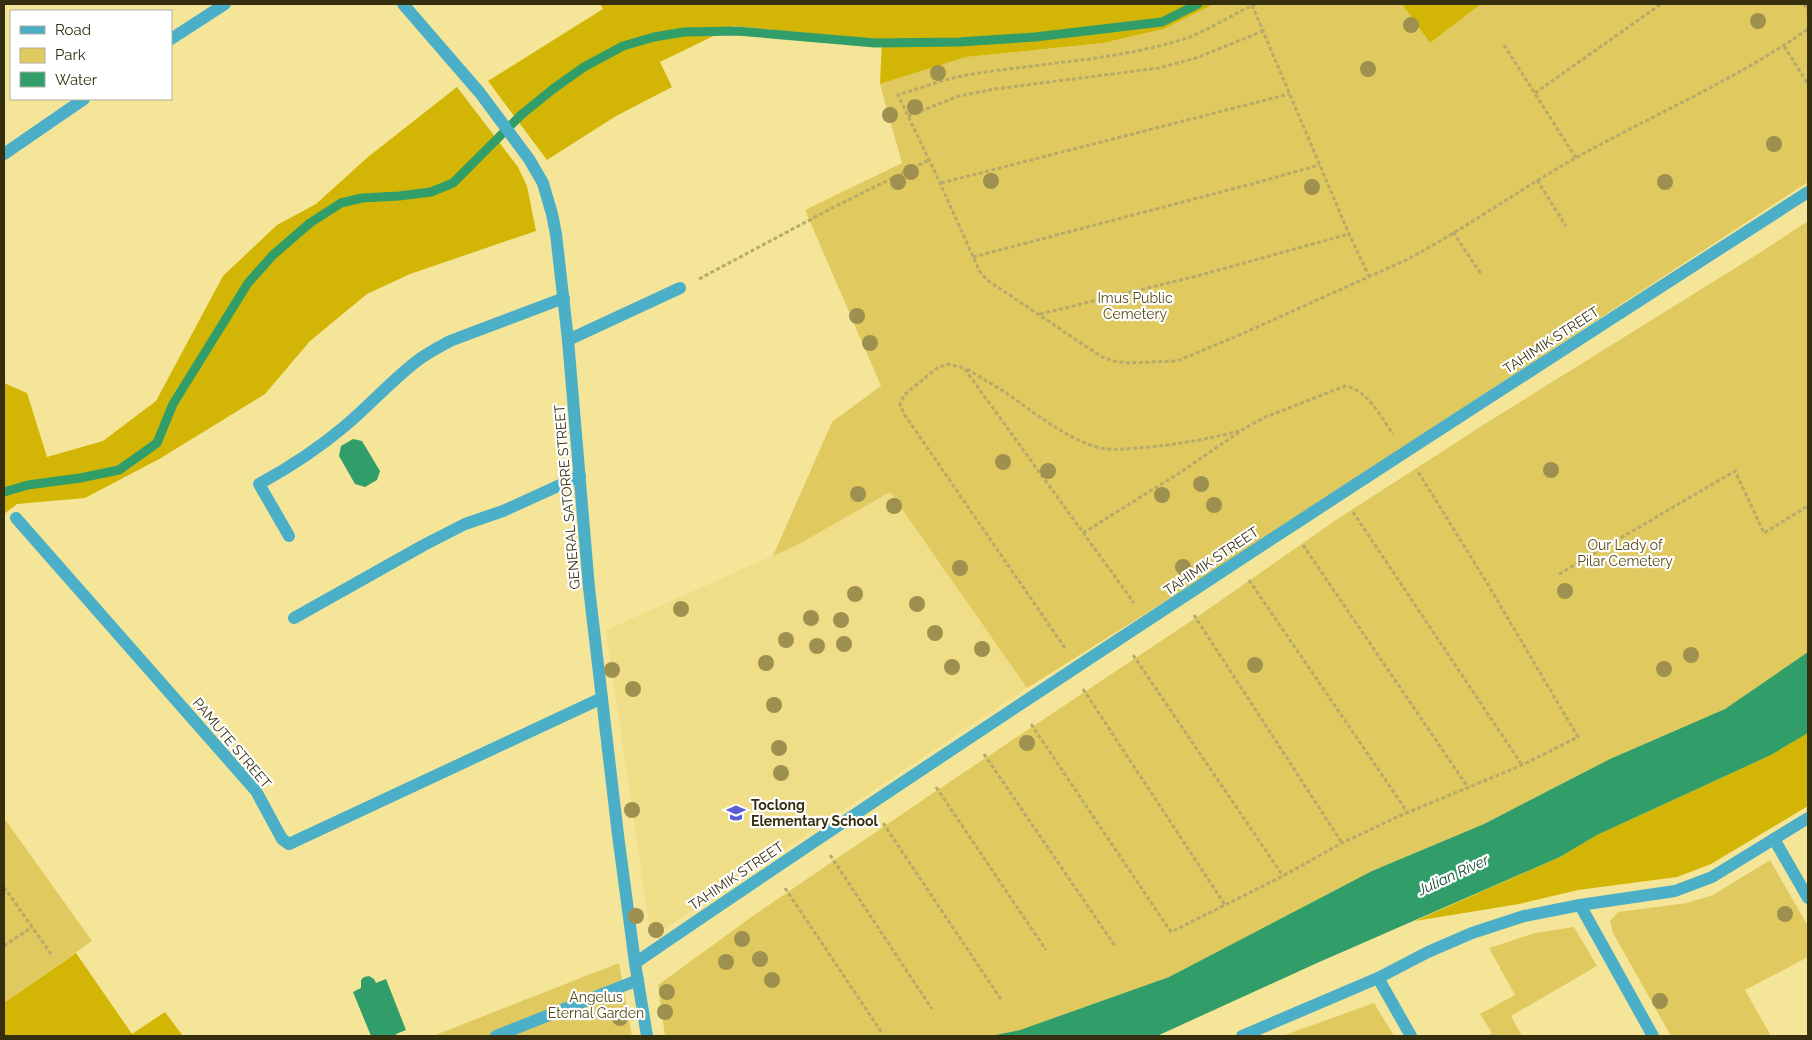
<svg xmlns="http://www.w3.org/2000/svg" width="1812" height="1040" font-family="Raleway,sans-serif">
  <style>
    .built { fill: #efdd88 }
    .green { fill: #e0c95e }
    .forest { fill: #d2b505 }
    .water { fill: #319e69 }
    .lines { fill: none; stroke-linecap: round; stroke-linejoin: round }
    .stream { stroke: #319e69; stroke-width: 9 }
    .path { stroke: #b7aa6b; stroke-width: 3; stroke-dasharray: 4 2.5; stroke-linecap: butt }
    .service { stroke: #4bafc8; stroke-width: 12 }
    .minor { stroke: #4bafc8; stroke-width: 12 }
    .tertiary { stroke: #4bafc8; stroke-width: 12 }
    .tree { fill: #9e904e }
    .labels { text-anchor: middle; stroke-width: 4.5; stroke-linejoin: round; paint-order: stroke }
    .park-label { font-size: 14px; fill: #574b12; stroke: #fff }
    .street-label { font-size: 14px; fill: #352f0f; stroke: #fff }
    .poi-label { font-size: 14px; font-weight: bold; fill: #352f0f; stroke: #fff; text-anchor: start }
    .water-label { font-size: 15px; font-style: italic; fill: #114a2e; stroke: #fff }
  </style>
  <rect width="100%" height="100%" fill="#f5e598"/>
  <path class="built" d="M890,492L1027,688L651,938L606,630L799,544Z"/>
  <g class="green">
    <path d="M1214,4H1402L1430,43L1481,4H1808V182L1207,575L1027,688L890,492L799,544L773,556L832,422L881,386L805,210L902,163L880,84L966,57L1103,43L1164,29Z"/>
    <path d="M1808,221V652L1725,709L1610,759L1484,824L1372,871L1169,977L1020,1030L990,1036H665L658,985L750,918L933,793L1197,617L1336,520L1488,422L1761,252Z"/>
    <path d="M4,818L92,941L4,1003Z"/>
    <path d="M1770,860L1808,926V957L1745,990L1771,1036H1671L1613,933L1610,921L1618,912L1687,903L1713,895Z"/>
    <path d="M1574,927L1597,966L1511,1016L1522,1036H1487L1492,1033L1480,1014L1515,995L1489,948L1535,933Z"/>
    <path d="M619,963L632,1036H433Z"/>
    <path d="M1374,1003L1394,1036H1282Z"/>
  </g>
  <g class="forest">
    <path d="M600,4H1214L1164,29L1103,43L966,57L880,84L882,40L734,26L660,62L672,87L616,116L547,160L488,81L603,9Z"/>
    <path d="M1402,4H1481L1430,43Z"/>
    <path d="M457,87L518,167L527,186L536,231L410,274L367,294L310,341L265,394L161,458L85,498L17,504L4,514V383L27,393L47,457L103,441L156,401L223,276L277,225L316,204L368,157Z"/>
    <path d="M1808,733V806L1711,864L1677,877L1578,890L1519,904L1415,921L1560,857L1597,835L1771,755Z"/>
    <path d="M76,953L132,1034L165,1012L183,1036H4V1003Z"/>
  </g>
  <g class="water">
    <path d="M353,439L362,441L380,471L377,480L365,487L355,484L339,456L341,446Z"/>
    <path d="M1808,652V733L1771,755L1597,835L1560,857L1317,963L1157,1036H990L1020,1030L1169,977L1372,871L1484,824L1610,759L1725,709Z"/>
    <path d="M369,976L374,979L376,983L386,979L406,1030L396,1034L397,1036H371L353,992L361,988V980L364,977Z"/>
  </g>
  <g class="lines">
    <path class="stream" d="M4,492L28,485L80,478L119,470L157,443L173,404L248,283L273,255L310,223L341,203L362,198L399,196L431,192L453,183L521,115L553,89L584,67L623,46L654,37L684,32L737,31L875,43L959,42L1035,37L1162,22L1198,4"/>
    <g class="path">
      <path d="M1256,4C1230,15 1207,32 1181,40C1111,61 1038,63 967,75C944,79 921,88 898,95L940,183L980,272L987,280L1102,357L1113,361L1128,363L1177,361L1244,333L1406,260C1465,229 1520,189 1579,156C1655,114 1737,79 1808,29"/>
      <path d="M1804,4L1808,11"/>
      <path d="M1252,5L1349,234L1369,276"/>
      <path d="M1504,45L1576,158"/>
      <path d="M1784,46L1808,84"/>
      <path d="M1535,93L1661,4"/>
      <path d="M908,116L959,96L995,89L1159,68L1196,58L1263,31"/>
      <path d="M1537,180L1566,226"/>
      <path d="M941,183L1289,94"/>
      <path d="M1453,232L1481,274"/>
      <path d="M973,257L1259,182L1319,165"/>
      <path d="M699,279L832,208L929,160"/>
      <path d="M1040,314L1197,276L1349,234"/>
      <path d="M967,369C981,378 996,386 1009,395C1036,414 1062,435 1093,446C1108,451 1123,449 1138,448C1174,445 1204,440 1239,431"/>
      <path d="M1353,512L1522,765"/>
      <path d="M1083,533L1184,470L1242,430L1263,418L1345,386C1368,390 1380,416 1393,434"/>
      <path d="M1303,545L1467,786"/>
      <path d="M1559,574L1735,471L1764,533L1808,506"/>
      <path d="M1249,580L1408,813"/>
      <path d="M1194,615L1342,843"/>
      <path d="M1065,648L904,414L900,404L904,395L937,368L948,364L964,368L1134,603"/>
      <path d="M1133,655L1283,876"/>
      <path d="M1083,689L1225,905"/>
      <path d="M1031,724L1171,932L1283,876L1342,843L1397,817L1522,765L1578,737L1487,583L1417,470"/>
      <path d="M984,754L1115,946"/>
      <path d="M936,787L1046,950"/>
      <path d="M883,823L1002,1001"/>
      <path d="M830,855L932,1009"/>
      <path d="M4,887L51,954"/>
      <path d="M785,888L882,1033"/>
      <path d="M4,946L32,927"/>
    </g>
    <g class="service">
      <path d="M568,340L680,288"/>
      <path d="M496,1036L638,980"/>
    </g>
    <g class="minor">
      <path d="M171,39L225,4"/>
      <path d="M4,154L84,99"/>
      <path d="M16,518L256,791L282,839L289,844L602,698"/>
      <path d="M289,536L259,484C290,467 319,448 345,426C370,405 392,380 417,361C427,353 439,347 450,341L564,298"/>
      <path d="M294,618L424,545L465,524L503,511L580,476"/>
      <path d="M1774,839L1808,898"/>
      <path d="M1580,905L1653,1036"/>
      <path d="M635,963C1022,699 1415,445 1808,192"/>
      <path d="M1378,978L1411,1036"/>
      <path d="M1242,1036L1378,978L1428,952L1472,933L1524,916L1580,905L1675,891L1712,877L1808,818"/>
    </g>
    <path class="tertiary" d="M403,4L480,93L529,159L543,183L552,214L556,234L568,340L589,588L618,835L635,963L647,1036"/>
  </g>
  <g class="tree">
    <circle cx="1758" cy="21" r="8"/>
    <circle cx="1411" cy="25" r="8"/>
    <circle cx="1368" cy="69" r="8"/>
    <circle cx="938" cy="73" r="8"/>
    <circle cx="915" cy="107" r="8"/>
    <circle cx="890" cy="115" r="8"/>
    <circle cx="1774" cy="144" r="8"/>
    <circle cx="911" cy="172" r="8"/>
    <circle cx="991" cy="181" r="8"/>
    <circle cx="898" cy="182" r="8"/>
    <circle cx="1665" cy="182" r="8"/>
    <circle cx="1312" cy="187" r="8"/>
    <circle cx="857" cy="316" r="8"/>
    <circle cx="870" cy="343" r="8"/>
    <circle cx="1003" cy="462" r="8"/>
    <circle cx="1551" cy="470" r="8"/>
    <circle cx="1048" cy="471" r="8"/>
    <circle cx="1201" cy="484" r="8"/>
    <circle cx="858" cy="494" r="8"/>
    <circle cx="1162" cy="495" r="8"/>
    <circle cx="1214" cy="505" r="8"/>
    <circle cx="894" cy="506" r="8"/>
    <circle cx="1183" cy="567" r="8"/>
    <circle cx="960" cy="568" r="8"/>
    <circle cx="1565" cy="591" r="8"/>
    <circle cx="855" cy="594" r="8"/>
    <circle cx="917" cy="604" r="8"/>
    <circle cx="681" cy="609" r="8"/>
    <circle cx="811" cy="618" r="8"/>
    <circle cx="841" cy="620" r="8"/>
    <circle cx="935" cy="633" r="8"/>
    <circle cx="786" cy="640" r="8"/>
    <circle cx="844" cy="644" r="8"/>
    <circle cx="817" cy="646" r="8"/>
    <circle cx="982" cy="649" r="8"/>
    <circle cx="1691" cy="655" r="8"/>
    <circle cx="766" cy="663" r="8"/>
    <circle cx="1255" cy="665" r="8"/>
    <circle cx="952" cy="667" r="8"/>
    <circle cx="1664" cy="669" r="8"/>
    <circle cx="612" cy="670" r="8"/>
    <circle cx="633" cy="689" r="8"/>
    <circle cx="774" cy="705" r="8"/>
    <circle cx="1027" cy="743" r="8"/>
    <circle cx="779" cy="748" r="8"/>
    <circle cx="781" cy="773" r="8"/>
    <circle cx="632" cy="810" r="8"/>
    <circle cx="1785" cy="914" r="8"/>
    <circle cx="636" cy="916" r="8"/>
    <circle cx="656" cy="930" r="8"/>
    <circle cx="742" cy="939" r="8"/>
    <circle cx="760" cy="959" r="8"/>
    <circle cx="726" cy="962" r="8"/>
    <circle cx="772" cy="980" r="8"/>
    <circle cx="667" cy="992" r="8"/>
    <circle cx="1660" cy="1001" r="8"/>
    <circle cx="665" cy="1012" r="8"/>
    <circle cx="620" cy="1018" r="8"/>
  </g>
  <defs>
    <g id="school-bare" transform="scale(1.5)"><path d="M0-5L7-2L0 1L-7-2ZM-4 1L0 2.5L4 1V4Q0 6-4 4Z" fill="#595cd3" stroke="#fff" stroke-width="2.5" paint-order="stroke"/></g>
  </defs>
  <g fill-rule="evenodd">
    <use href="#school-bare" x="736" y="813"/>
  </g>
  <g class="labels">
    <g class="park-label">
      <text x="1135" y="303">Imus Public<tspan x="1135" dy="16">Cemetery</tspan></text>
      <text x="1625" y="550">Our Lady of<tspan x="1625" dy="16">Pilar Cemetery</tspan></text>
      <text x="596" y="1002">Angelus<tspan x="596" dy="16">Eternal Garden</tspan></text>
    </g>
    <g class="street-label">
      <text transform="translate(1551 340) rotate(-33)" y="5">TAHIMIK STREET</text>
      <text transform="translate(567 497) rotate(-95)" y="5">GENERAL SATORRE STREET</text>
      <text transform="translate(1211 561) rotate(-34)" y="5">TAHIMIK STREET</text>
      <text transform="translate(232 743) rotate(50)" y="5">PAMUTE STREET</text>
      <text transform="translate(736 876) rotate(-34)" y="5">TAHIMIK STREET</text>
    </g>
    <g class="poi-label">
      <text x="751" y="810">Toclong<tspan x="751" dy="16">Elementary School</tspan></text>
    </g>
    <g class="water-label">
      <text transform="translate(1453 875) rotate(-25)" y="5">Julian River</text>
    </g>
  </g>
  <rect width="1812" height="1040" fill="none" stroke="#352f0f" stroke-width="10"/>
  <rect x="10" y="10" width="162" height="90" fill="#ffffff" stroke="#aeac9f"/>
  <rect x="20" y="26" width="25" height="8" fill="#4bafc8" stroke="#aeac9f"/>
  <text x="55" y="35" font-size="15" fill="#352f0f">Road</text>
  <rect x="20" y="48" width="25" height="15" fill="#e0c95e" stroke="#aeac9f"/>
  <text x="55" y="60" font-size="15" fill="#352f0f">Park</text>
  <rect x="20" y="72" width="25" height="15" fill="#319e69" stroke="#aeac9f"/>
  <text x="55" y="85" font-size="15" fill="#352f0f">Water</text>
</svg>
